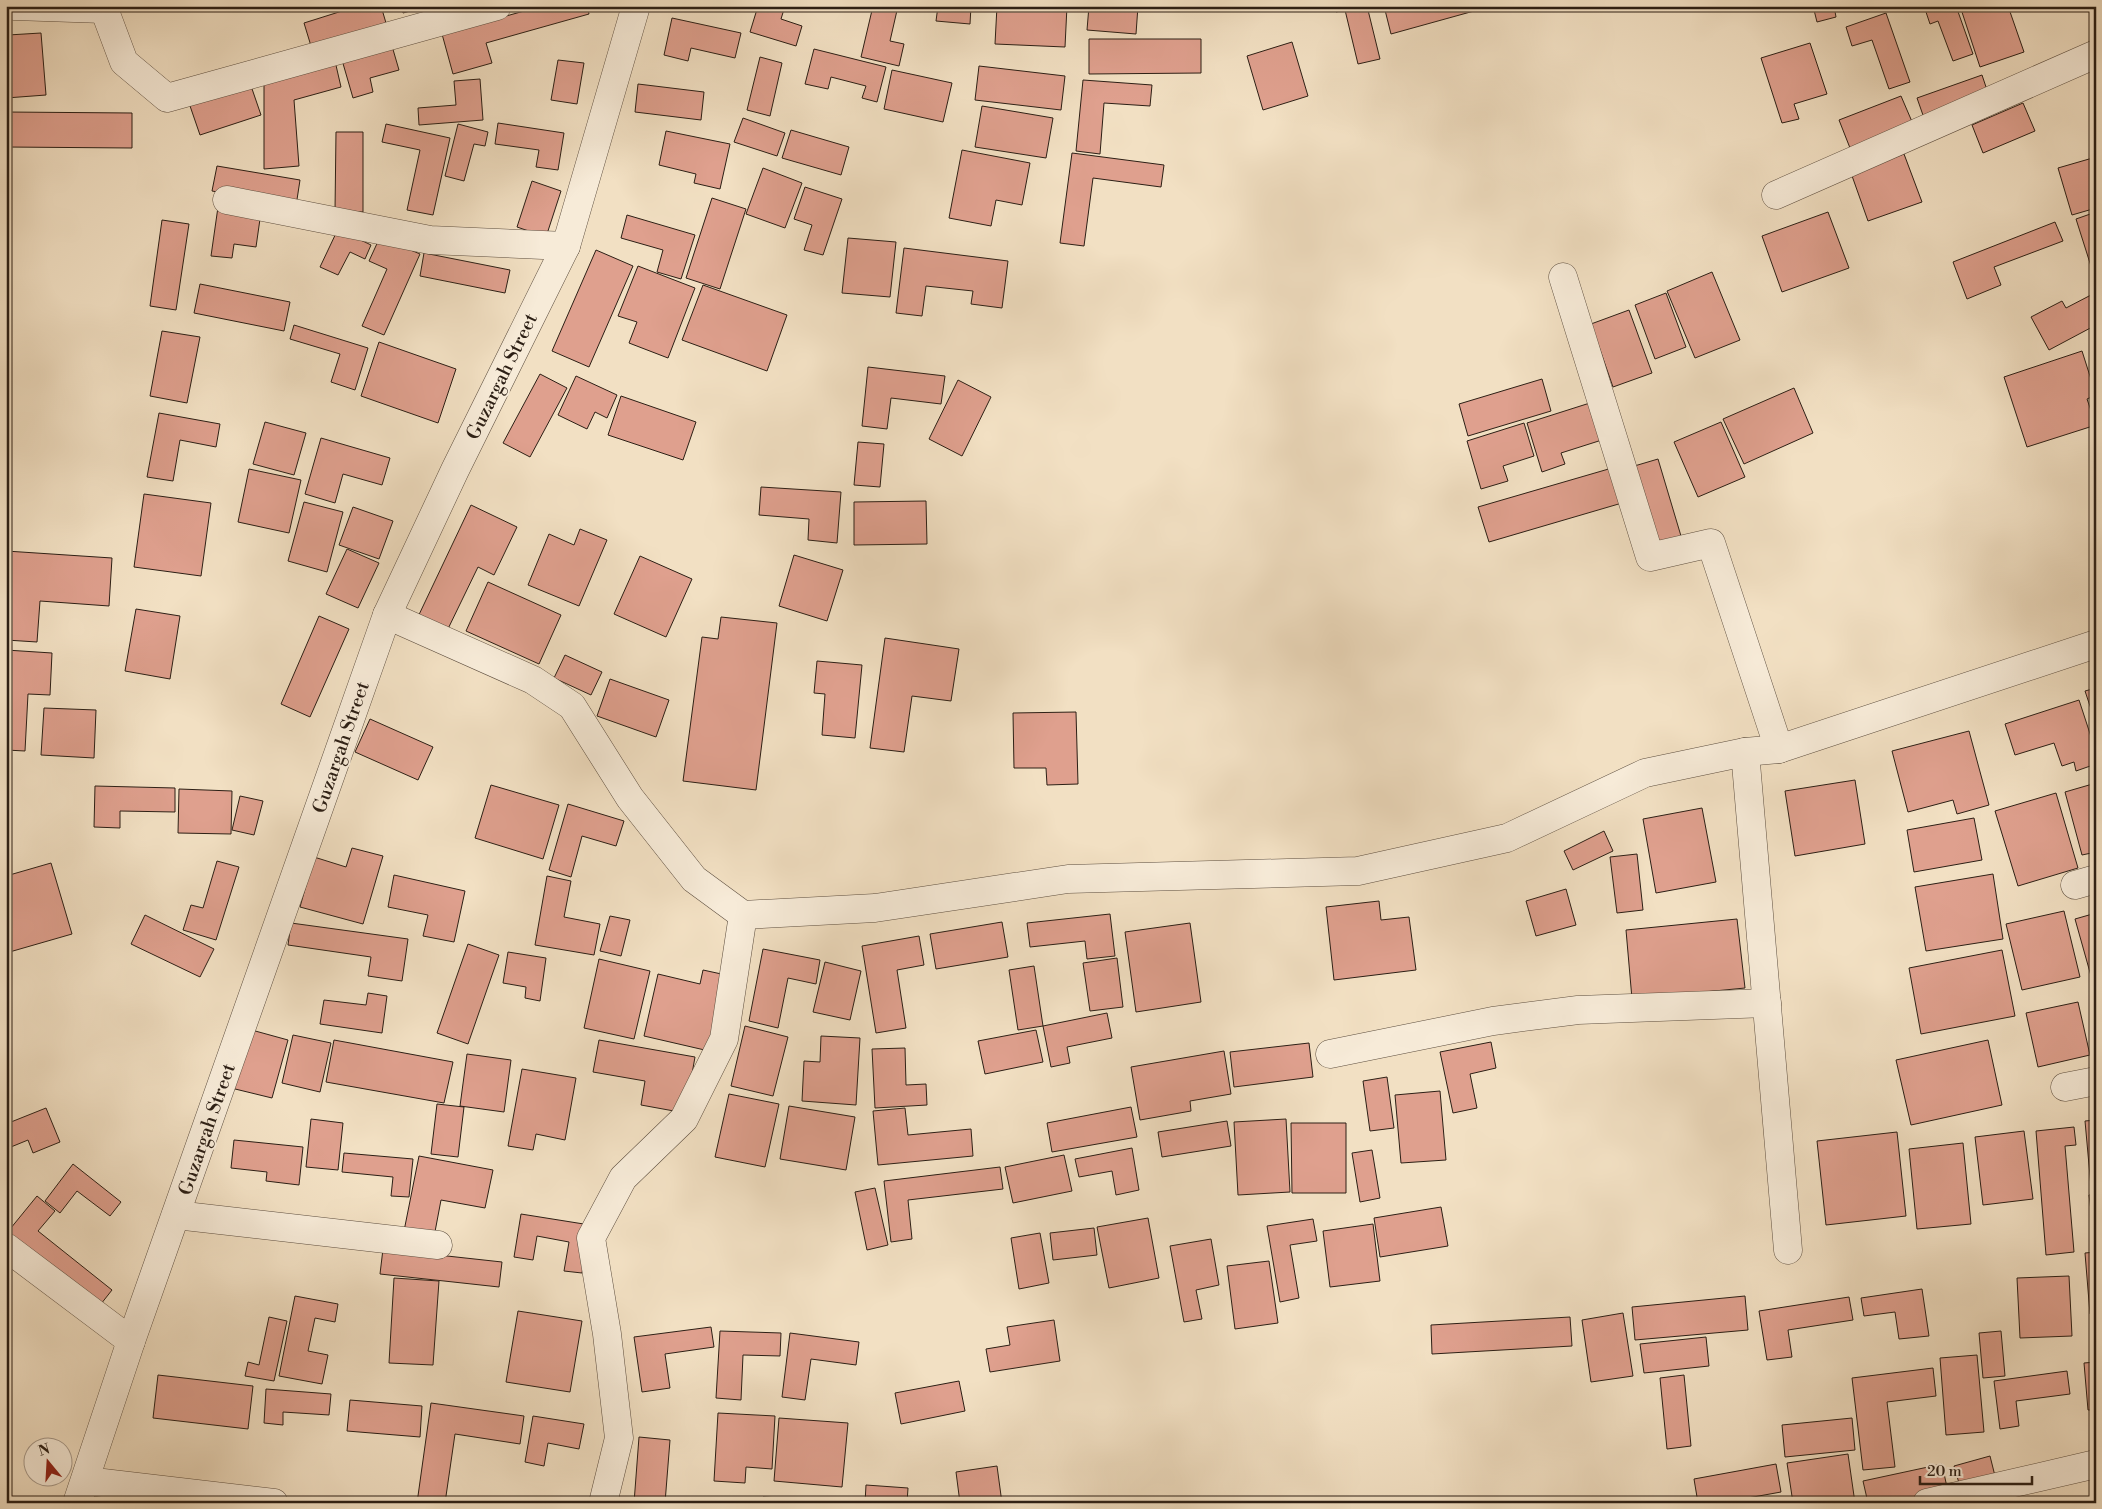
<svg xmlns="http://www.w3.org/2000/svg" width="2102" height="1509" font-family="'Libre Bodoni',serif">
  <style>
    .building { fill: #dfa08e; stroke: #2c1f15 }
    .lines { fill: none; stroke-linecap: round; stroke-linejoin: round }
    .minor-casing { stroke: #5e4f40; stroke-width: 29 }
    .minor { stroke: #f7ebd8; stroke-width: 28 }
    .labels { text-anchor: middle; stroke-width: 4; stroke-linejoin: round; paint-order: stroke }
    .street-label { font-size: 19px; fill: #2c1f15; stroke: #f7ebd8 }
  </style>
  <rect width="100%" height="100%" fill="#f2e0c3"/>
  <filter id="stains"><feTurbulence type="fractalNoise" baseFrequency=".004" numOctaves="4"/><feColorMatrix values="0 0 0 0 .2 0 0 0 0 .09 0 0 0 0 .02 0 0 0 .5 -.17"/></filter>
  <radialGradient id="worn" r=".72"><stop offset=".6" stop-color="#630" stop-opacity="0"/><stop offset="1" stop-color="#630" stop-opacity=".3"/></radialGradient>
  <g class="building">
    <path d="M358,6H381L386,23L311,46L304,23Z"/>
    <path d="M402,6H428L403,13Z"/>
    <path d="M542,6H587L589,14L486,43L492,63L453,74L442,34Z"/>
    <path d="M758,6H785L781,19L802,26L796,46L750,32Z"/>
    <path d="M849,6H870V9Z"/>
    <path d="M873,6H898L890,41L904,44L899,66L861,57Z"/>
    <path d="M938,6H971L970,24L936,21Z"/>
    <path d="M997,6H1067L1065,47L995,44Z"/>
    <path d="M1089,6H1138L1136,34L1087,30Z"/>
    <path d="M1334,6H1367L1380,59L1358,64L1345,10L1336,12Z"/>
    <path d="M1384,6H1473L1474,11L1391,34Z"/>
    <path d="M1813,6H1834L1836,17L1817,22Z"/>
    <path d="M1924,6H1956L1973,54L1953,61L1938,21L1930,24Z"/>
    <path d="M1960,6H2008L2024,52L1980,67Z"/>
    <path d="M1886,13L1910,82L1889,89L1872,40L1852,46L1846,27Z"/>
    <path d="M672,18L741,33L735,58L691,48L688,61L664,55Z"/>
    <path d="M41,33L46,95L6,98V55H10L8,35Z"/>
    <path d="M1089,39H1201V73L1089,74Z"/>
    <path d="M1292,42L1308,96L1263,110L1247,56Z"/>
    <path d="M1810,43L1827,94L1794,104L1799,119L1782,123L1761,58Z"/>
    <path d="M392,46L399,70L370,78L373,92L353,98L342,60Z"/>
    <path d="M814,49L886,67L877,102L862,98L866,86L831,77L828,89L805,84Z"/>
    <path d="M760,57L782,63L770,116L747,110Z"/>
    <path d="M558,60L584,63L577,104L551,100Z"/>
    <path d="M335,61L341,87L294,100L299,166L264,169V80Z"/>
    <path d="M979,66L1065,76L1061,110L975,100Z"/>
    <path d="M892,70L952,83L943,122L884,109Z"/>
    <path d="M1982,75L1989,96L1924,118L1917,98Z"/>
    <path d="M480,79L483,120L419,125L418,108L456,105L454,81Z"/>
    <path d="M1083,80L1152,85L1150,106L1104,103L1100,154L1076,151Z"/>
    <path d="M250,83L261,115L200,135L189,103Z"/>
    <path d="M638,84L704,92L701,120L635,112Z"/>
    <path d="M1901,96L1913,124L1850,148L1839,120Z"/>
    <path d="M2023,103L2035,131L1983,153L1972,125Z"/>
    <path d="M982,106L1053,118L1046,158L975,147Z"/>
    <path d="M6,112L132,113V148L6,147Z"/>
    <path d="M743,118L785,133L777,156L734,142Z"/>
    <path d="M498,123L564,133L558,170L536,167L539,150L495,144Z"/>
    <path d="M386,124L450,138L433,215L407,210L420,150L382,142Z"/>
    <path d="M458,124L488,132L485,146L474,144L464,181L445,176Z"/>
    <path d="M791,130L849,147L841,175L782,158Z"/>
    <path d="M666,131L730,144L720,189L694,183L696,174L659,165Z"/>
    <path d="M336,132H363V212L335,211Z"/>
    <path d="M962,150L1030,163L1022,205L996,200L991,226L949,218Z"/>
    <path d="M1072,153L1164,165L1161,187L1093,178L1084,246L1060,243Z"/>
    <path d="M1904,154L1922,202L1868,221L1851,173Z"/>
    <path d="M2096,157V208L2072,215L2058,168Z"/>
    <path d="M217,166L300,180L296,206L212,191Z"/>
    <path d="M763,168L802,183L785,228L746,214Z"/>
    <path d="M532,181L561,191L546,237L517,227Z"/>
    <path d="M805,187L842,199L823,255L804,250L812,225L794,219Z"/>
    <path d="M712,198L746,209L720,289L686,278Z"/>
    <path d="M218,207L261,212L256,247L234,244L232,258L211,256Z"/>
    <path d="M1828,212L1849,268L1782,292L1762,236Z"/>
    <path d="M2096,212V282L2076,219Z"/>
    <path d="M627,215L695,235L681,279L657,272L663,250L621,238Z"/>
    <path d="M162,220L189,224L176,310L150,306Z"/>
    <path d="M2055,222L2063,241L1994,267L2001,285L1967,299L1953,262Z"/>
    <path d="M338,229L371,245L365,259L350,252L338,275L320,267Z"/>
    <path d="M380,237L420,254L384,335L362,326L387,269L369,261Z"/>
    <path d="M848,238L896,242L890,297L842,293Z"/>
    <path d="M904,248L1008,261L1002,308L971,304L973,291L926,286L922,316L896,313Z"/>
    <path d="M596,250L633,266L589,367L552,351Z"/>
    <path d="M424,253L510,270L505,293L420,276Z"/>
    <path d="M638,266L695,288L668,358L629,343L637,322L618,316Z"/>
    <path d="M1712,272L1740,340L1695,358L1667,291Z"/>
    <path d="M200,284L290,302L284,331L194,313Z"/>
    <path d="M703,285L787,315L767,371L682,340Z"/>
    <path d="M1666,293L1686,347L1655,359L1635,305Z"/>
    <path d="M2091,295L2096,304V325L2049,350L2031,317L2062,301L2066,308Z"/>
    <path d="M1629,310L1652,373L1613,387L1591,324Z"/>
    <path d="M294,325L368,348L355,390L331,382L340,354L290,339Z"/>
    <path d="M162,331L200,337L187,403L150,396Z"/>
    <path d="M379,342L456,369L438,423L361,396Z"/>
    <path d="M2082,351L2096,395L2087,399L2096,425L2027,447L2004,377Z"/>
    <path d="M868,367L945,376L941,404L891,398L887,429L862,426Z"/>
    <path d="M540,374L567,388L530,457L503,443Z"/>
    <path d="M576,376L617,395L607,418L595,412L587,429L558,415Z"/>
    <path d="M1542,379L1551,411L1468,436L1459,404Z"/>
    <path d="M958,380L991,397L962,456L929,439Z"/>
    <path d="M1794,388L1813,433L1744,464L1723,419Z"/>
    <path d="M621,396L696,422L683,460L608,435Z"/>
    <path d="M1593,402L1605,439L1561,453L1565,464L1542,472L1527,423Z"/>
    <path d="M159,413L220,424L216,447L180,440L173,481L147,477Z"/>
    <path d="M265,422L306,433L294,475L253,464Z"/>
    <path d="M1721,422L1745,477L1698,497L1674,442Z"/>
    <path d="M1524,423L1534,456L1503,466L1508,481L1481,489L1467,441Z"/>
    <path d="M321,438L390,458L382,485L343,474L335,503L305,494Z"/>
    <path d="M858,442L884,444L880,487L854,485Z"/>
    <path d="M1658,459L1681,536L1654,544L1631,467Z"/>
    <path d="M1612,468L1622,503L1489,542L1478,507Z"/>
    <path d="M249,469L301,480L289,533L238,522Z"/>
    <path d="M761,487L841,492L837,543L808,540L809,519L759,515Z"/>
    <path d="M144,494L211,503L201,576L134,567Z"/>
    <path d="M926,501L927,544L854,545V502Z"/>
    <path d="M304,502L343,512L327,572L288,561Z"/>
    <path d="M471,505L517,527L494,575L478,567L445,635L416,621Z"/>
    <path d="M353,507L393,521L379,559L339,545Z"/>
    <path d="M580,529L607,540L579,606L528,585L549,534L574,545Z"/>
    <path d="M347,549L379,563L358,608L326,594Z"/>
    <path d="M6,551L112,558L109,606L40,601L37,642L6,640Z"/>
    <path d="M794,555L843,570L827,621L779,606Z"/>
    <path d="M640,556L692,579L666,637L614,614Z"/>
    <path d="M488,582L561,615L539,664L466,631Z"/>
    <path d="M136,609L180,616L170,679L125,671Z"/>
    <path d="M319,616L349,629L310,717L281,704Z"/>
    <path d="M721,617L777,623L756,790L683,781L702,637L718,639Z"/>
    <path d="M885,638L959,649L951,701L912,696L904,752L870,748Z"/>
    <path d="M6,650L52,653L50,695L28,694L25,751L6,750Z"/>
    <path d="M565,655L602,672L591,695L554,678Z"/>
    <path d="M817,661L862,665L855,738L822,735L825,694L814,693Z"/>
    <path d="M610,679L669,700L656,737L597,716Z"/>
    <path d="M2096,688V724L2085,691Z"/>
    <path d="M2079,700L2096,752V764L2076,771L2074,762L2062,766L2054,743L2015,755L2005,724Z"/>
    <path d="M44,708L96,710L94,758L41,755Z"/>
    <path d="M1076,712L1078,784L1047,785L1046,768H1014L1013,713Z"/>
    <path d="M370,719L433,747L418,780L355,752Z"/>
    <path d="M1969,731L1989,805L1957,814L1953,800L1908,812L1892,751Z"/>
    <path d="M1855,780L1865,844L1795,856L1785,791Z"/>
    <path d="M2096,783V852L2082,855L2065,792Z"/>
    <path d="M491,785L559,805L543,859L475,838Z"/>
    <path d="M95,786L175,788V812L120,811V828L94,827Z"/>
    <path d="M179,789L232,791L231,834L178,833Z"/>
    <path d="M2056,793L2078,868L2018,886L1995,811Z"/>
    <path d="M240,796L263,801L254,835L232,830Z"/>
    <path d="M568,804L624,821L616,846L582,836L571,877L549,870Z"/>
    <path d="M1702,808L1716,882L1656,893L1643,819Z"/>
    <path d="M1974,818L1982,860L1914,872L1907,830Z"/>
    <path d="M1604,831L1613,851L1573,870L1564,851Z"/>
    <path d="M352,848L383,856L363,924L300,907L314,857L346,867Z"/>
    <path d="M1637,854L1643,910L1617,913L1610,857Z"/>
    <path d="M217,861L239,867L216,940L183,930L191,905L203,908Z"/>
    <path d="M51,863L72,934L6,953V876Z"/>
    <path d="M1993,874L2003,939L1926,951L1915,887Z"/>
    <path d="M394,875L465,891L454,942L423,936L428,915L388,907Z"/>
    <path d="M547,876L571,881L564,917L600,924L594,955L535,945Z"/>
    <path d="M1566,889L1576,925L1536,936L1526,901Z"/>
    <path d="M1379,901L1381,920L1409,917L1416,970L1334,980L1326,907Z"/>
    <path d="M2064,911L2080,977L2022,990L2006,924Z"/>
    <path d="M2096,913V975L2091,976L2075,919Z"/>
    <path d="M1110,914L1115,956L1087,959L1085,941L1030,947L1027,923Z"/>
    <path d="M145,915L214,949L200,977L131,944Z"/>
    <path d="M610,916L630,920L621,956L600,951Z"/>
    <path d="M1737,919L1745,988L1632,999L1626,930Z"/>
    <path d="M1002,922L1008,957L936,969L930,934Z"/>
    <path d="M291,923L408,939L402,981L368,976L371,957L288,945Z"/>
    <path d="M1190,923L1201,1002L1136,1012L1125,932Z"/>
    <path d="M919,936L924,965L897,970L906,1028L876,1033L862,946Z"/>
    <path d="M468,944L499,955L468,1044L437,1033Z"/>
    <path d="M763,949L820,960L816,984L788,978L778,1028L749,1021Z"/>
    <path d="M2002,950L2015,1016L1921,1034L1909,968Z"/>
    <path d="M508,952L546,958L540,1001L525,998L526,987L503,983Z"/>
    <path d="M1117,958L1123,1007L1090,1011L1083,963Z"/>
    <path d="M599,959L650,971L634,1039L584,1028Z"/>
    <path d="M825,962L861,971L850,1020L813,1012Z"/>
    <path d="M1034,966L1043,1026L1018,1030L1009,970Z"/>
    <path d="M703,970L726,975L709,1051L644,1036L658,974L700,984Z"/>
    <path d="M368,993L387,996L382,1033L320,1024L324,1000L366,1005Z"/>
    <path d="M2078,1002L2090,1055L2038,1067L2026,1013Z"/>
    <path d="M1107,1013L1112,1038L1067,1047L1070,1063L1051,1067L1043,1026Z"/>
    <path d="M745,1026L788,1037L773,1096L731,1086Z"/>
    <path d="M248,1029L288,1040L272,1098L231,1088Z"/>
    <path d="M1036,1030L1043,1062L985,1074L978,1041Z"/>
    <path d="M293,1035L331,1043L320,1092L282,1083Z"/>
    <path d="M821,1036L860,1038L856,1105L802,1101L804,1061L820,1062Z"/>
    <path d="M334,1040L453,1062L444,1103L326,1082Z"/>
    <path d="M599,1040L695,1057L685,1113L641,1105L645,1081L593,1072Z"/>
    <path d="M1988,1040L2002,1105L1911,1125L1896,1060Z"/>
    <path d="M1491,1042L1496,1068L1470,1074L1477,1108L1453,1113L1440,1052Z"/>
    <path d="M1309,1043L1313,1077L1234,1087L1230,1052Z"/>
    <path d="M905,1048L906,1085L926,1084L927,1105L875,1108L872,1049Z"/>
    <path d="M1224,1051L1231,1094L1190,1101L1191,1111L1140,1120L1131,1067Z"/>
    <path d="M467,1054L511,1060L504,1112L460,1106Z"/>
    <path d="M522,1069L576,1078L565,1140L536,1134L533,1150L508,1146Z"/>
    <path d="M1387,1077L1394,1128L1370,1131L1363,1081Z"/>
    <path d="M1440,1091L1446,1160L1401,1163L1395,1095Z"/>
    <path d="M729,1094L779,1104L765,1167L715,1157Z"/>
    <path d="M437,1104L464,1107L458,1157L431,1154Z"/>
    <path d="M789,1106L855,1117L846,1170L780,1159Z"/>
    <path d="M1131,1107L1137,1137L1052,1152L1047,1123Z"/>
    <path d="M46,1108L60,1142L33,1153L28,1140L6,1149V1124Z"/>
    <path d="M905,1108L908,1135L971,1129L973,1156L878,1165L873,1111Z"/>
    <path d="M311,1119L343,1123L338,1170L306,1167Z"/>
    <path d="M1286,1119L1290,1192L1238,1195L1234,1122Z"/>
    <path d="M2096,1120V1187H2091L2085,1121Z"/>
    <path d="M1227,1121L1231,1146L1162,1157L1158,1132Z"/>
    <path d="M1291,1123H1346V1193H1292Z"/>
    <path d="M2074,1127L2076,1145L2065,1146L2074,1252L2046,1255L2036,1131Z"/>
    <path d="M2024,1131L2033,1199L1983,1205L1975,1137Z"/>
    <path d="M1897,1132L1906,1216L1826,1225L1817,1141Z"/>
    <path d="M234,1140L303,1147L299,1185L266,1181L267,1172L231,1168Z"/>
    <path d="M1963,1143L1971,1224L1917,1229L1909,1149Z"/>
    <path d="M1132,1148L1139,1190L1116,1195L1112,1171L1079,1177L1075,1159Z"/>
    <path d="M1372,1150L1380,1198L1360,1202L1352,1153Z"/>
    <path d="M344,1153L413,1159L409,1197L391,1196L393,1177L342,1172Z"/>
    <path d="M1064,1155L1072,1191L1013,1203L1005,1167Z"/>
    <path d="M419,1156L493,1170L485,1208L441,1200L434,1237L404,1231Z"/>
    <path d="M73,1164L121,1202L110,1216L77,1191L60,1213L45,1201Z"/>
    <path d="M1000,1167L1003,1189L908,1200L912,1239L891,1242L884,1181Z"/>
    <path d="M875,1188L888,1245L867,1250L855,1192Z"/>
    <path d="M2096,1194V1243H2095L2089,1195Z"/>
    <path d="M37,1196L55,1211L38,1231L112,1290L97,1309L6,1234Z"/>
    <path d="M1441,1207L1448,1246L1380,1257L1374,1218Z"/>
    <path d="M521,1214L590,1225L582,1273L564,1271L569,1242L537,1236L533,1260L514,1257Z"/>
    <path d="M1148,1218L1159,1278L1109,1288L1097,1227Z"/>
    <path d="M1313,1219L1317,1241L1290,1245L1299,1298L1280,1302L1267,1226Z"/>
    <path d="M1373,1224L1380,1281L1330,1287L1323,1231Z"/>
    <path d="M1094,1228L1097,1255L1053,1260L1050,1233Z"/>
    <path d="M1040,1233L1049,1283L1019,1289L1011,1238Z"/>
    <path d="M1211,1239L1219,1285L1196,1290L1202,1319L1184,1322L1170,1246Z"/>
    <path d="M383,1249L502,1262L499,1287L380,1274Z"/>
    <path d="M2096,1252V1313L2090,1314L2085,1253Z"/>
    <path d="M1269,1261L1278,1323L1235,1329L1227,1266Z"/>
    <path d="M2069,1276L2072,1336L2020,1338L2017,1278Z"/>
    <path d="M394,1278L439,1281L433,1365L389,1363Z"/>
    <path d="M1922,1289L1929,1336L1899,1339L1895,1312L1864,1316L1861,1298Z"/>
    <path d="M295,1296L338,1304L335,1322L315,1318L308,1351L328,1355L322,1384L279,1376Z"/>
    <path d="M1745,1296L1748,1330L1635,1340L1632,1307Z"/>
    <path d="M1849,1297L1853,1320L1788,1330L1792,1357L1767,1360L1759,1311Z"/>
    <path d="M518,1311L582,1321L570,1392L506,1382Z"/>
    <path d="M1623,1313L1633,1376L1591,1382L1582,1320Z"/>
    <path d="M269,1317L287,1321L274,1381L245,1376L248,1362L259,1365Z"/>
    <path d="M1570,1317L1572,1346L1432,1354L1431,1325Z"/>
    <path d="M1054,1320L1060,1361L990,1372L986,1349L1010,1345L1007,1327Z"/>
    <path d="M711,1327L714,1347L665,1354L670,1388L642,1392L634,1337Z"/>
    <path d="M720,1331L781,1333L780,1356L743,1355L741,1400L716,1398Z"/>
    <path d="M2001,1331L2005,1376L1983,1378L1979,1333Z"/>
    <path d="M790,1333L859,1342L856,1365L811,1359L805,1400L782,1397Z"/>
    <path d="M1706,1337L1709,1366L1644,1373L1640,1344Z"/>
    <path d="M1977,1355L1984,1432L1946,1435L1940,1358Z"/>
    <path d="M2096,1362V1410H2088L2084,1363Z"/>
    <path d="M1933,1368L1936,1396L1887,1402L1895,1467L1863,1470L1852,1378Z"/>
    <path d="M2067,1371L2070,1394L2016,1401L2019,1426L2000,1429L1994,1381Z"/>
    <path d="M158,1375L253,1386L248,1429L153,1418Z"/>
    <path d="M1684,1375L1691,1446L1667,1449L1660,1378Z"/>
    <path d="M959,1381L965,1411L901,1424L895,1393Z"/>
    <path d="M266,1389L331,1394L329,1415L283,1412V1425L264,1423Z"/>
    <path d="M350,1400L422,1406L420,1437L347,1431Z"/>
    <path d="M431,1403L524,1416L520,1444L455,1434L445,1503H417Z"/>
    <path d="M718,1413L775,1416L772,1469L746,1467L745,1483L714,1481Z"/>
    <path d="M533,1416L584,1424L579,1449L548,1443L544,1466L525,1462Z"/>
    <path d="M779,1418L848,1423L842,1487L774,1481Z"/>
    <path d="M1852,1418L1855,1450L1785,1457L1782,1425Z"/>
    <path d="M639,1437L670,1440L665,1503H634Z"/>
    <path d="M1848,1454L1855,1503H1793L1787,1463Z"/>
    <path d="M1990,1456L1996,1480L1961,1490L1954,1466Z"/>
    <path d="M1776,1464L1781,1492L1720,1503H1698L1694,1479Z"/>
    <path d="M1942,1464L1948,1492L1898,1503H1868L1863,1481Z"/>
    <path d="M997,1466L1002,1503H960L956,1472Z"/>
    <path d="M866,1485L908,1488L907,1503H865Z"/>
    <path d="M763,1497L834,1501L833,1503H762Z"/>
  </g>
  <g class="lines">
    <g class="minor-casing">
      <g id="minor">
        <path d="M14,6L104,9"/>
        <path d="M103,6L124,62L167,98L497,6"/>
        <path d="M1776,195L2096,54"/>
        <path d="M227,200L430,240L566,246"/>
        <path d="M1563,277L1650,557L1711,543L1779,749"/>
        <path d="M387,615L533,680L572,706L630,798L694,879L743,915L875,908L1068,879L1358,871L1507,838L1645,773L1745,752L1779,749L2096,644"/>
        <path d="M1745,752L1788,1250"/>
        <path d="M2075,885L2096,879"/>
        <path d="M1330,1054L1493,1021L1578,1010L1767,1003"/>
        <path d="M2065,1087L2096,1081"/>
        <path d="M176,1215L438,1245"/>
        <path d="M6,1247L131,1341"/>
        <path d="M86,1481L274,1503"/>
        <path d="M77,1503L131,1341L387,615L455,470L566,246L636,6"/>
        <path d="M603,1503L619,1438L607,1334L591,1238L623,1178L684,1119L724,1039L743,915"/>
        <path d="M1927,1503L2096,1464"/>
      </g>
    </g>
    <use href="#minor" class="minor"/>
  </g>
  <g class="labels">
    <g class="street-label">
      <text transform="translate(501 376) rotate(-64)" y="7">Guzargah Street</text>
      <text transform="translate(340 747) rotate(-71)" y="7">Guzargah Street</text>
      <text transform="translate(206 1129) rotate(-71)" y="7">Guzargah Street</text>
    </g>
  </g>
  <rect width="2102" height="1509" fill="none" stroke="#f2e0c3" stroke-width="25"/>
  <rect x="8" y="8" width="2087" height="1494" fill="none" stroke="#2c1f15" stroke-width="2.5"/>
  <rect x="12" y="12" width="2077" height="1484" fill="none" stroke="#2c1f15"/>
  <g transform="translate(48 1462) rotate(342)"><circle r="24" fill="#f7ebd8" stroke="#a6998a"/>
  <path d="M0-4L9 19L0 12L-9 19Z" fill="#8f2418"/>
  <text y="-8" font-size="14" font-weight="bold" text-anchor="middle" fill="#2c1f15">N</text>
  </g>
  <path d="M1920 1476v8h112v-8" fill="none" stroke="#2c1f15" stroke-width="2.5"/>
  <text x="1927" y="1476" font-size="15" fill="#2c1f15" stroke="#f7ebd8" stroke-width="4" paint-order="stroke">20 m</text>
  <rect width="100%" height="100%" filter="url(#stains)"/>
  <rect width="100%" height="100%" fill="url(#worn)"/>
</svg>
